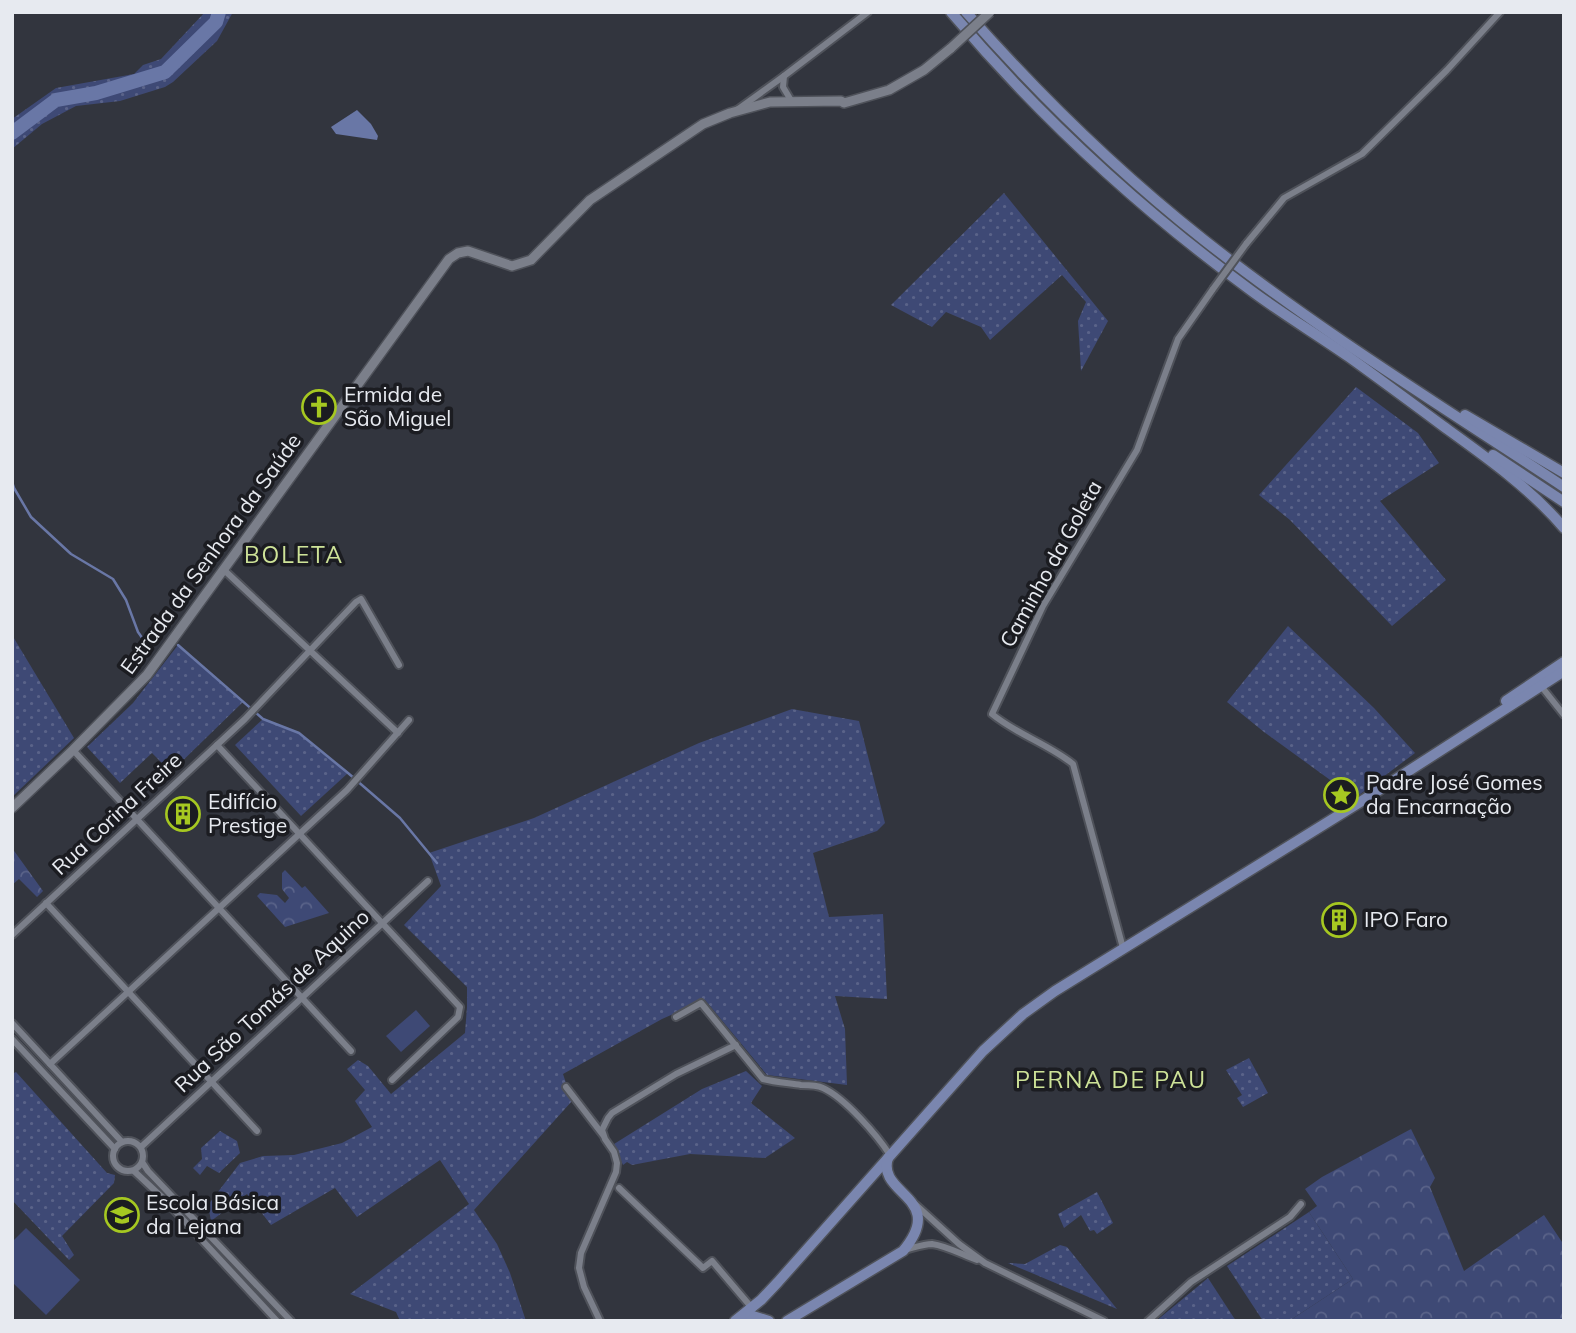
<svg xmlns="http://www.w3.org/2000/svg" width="1576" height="1333" font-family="Mulish,sans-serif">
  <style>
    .grass { fill: url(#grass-dots) }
    .park { fill: url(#park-crowns) }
    .pitch { fill: #3e4975 }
    .water { fill: #6977a6 }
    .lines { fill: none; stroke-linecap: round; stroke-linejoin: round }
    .stream { stroke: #6977a6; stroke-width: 2.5 }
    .river { stroke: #6977a6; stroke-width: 14 }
    .street-casing { stroke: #4f525a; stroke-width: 10 }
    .secondary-casing { stroke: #4f525a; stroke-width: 12 }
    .primary-casing { stroke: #4f525a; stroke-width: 13 }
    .street { stroke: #7b7f8a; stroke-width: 6 }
    .secondary { stroke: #7b7f8a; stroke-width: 9 }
    .primary { stroke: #7a86af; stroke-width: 10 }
    .street-bridge-casing { stroke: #4f525a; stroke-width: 10; stroke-linecap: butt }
    .secondary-bridge-casing { stroke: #4f525a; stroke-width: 12; stroke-linecap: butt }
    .street-bridge { stroke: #7b7f8a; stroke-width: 6 }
    .secondary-bridge { stroke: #7b7f8a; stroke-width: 9 }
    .labels { text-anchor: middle; stroke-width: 7; stroke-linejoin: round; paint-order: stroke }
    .poi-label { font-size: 21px; fill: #e7eaf0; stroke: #1b1c21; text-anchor: start }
    .street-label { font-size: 21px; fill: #e7eaf0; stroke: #1b1c21 }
    .neighbourhood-label { font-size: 23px; letter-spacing: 2px; fill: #cee398; stroke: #1b1c21 }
  </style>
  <defs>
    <pattern id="grass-dots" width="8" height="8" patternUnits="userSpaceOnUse" patternTransform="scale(1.75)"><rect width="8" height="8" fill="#3e4975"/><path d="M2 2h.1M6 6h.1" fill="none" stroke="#5a6389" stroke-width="1.8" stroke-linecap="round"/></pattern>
    <pattern id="park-crowns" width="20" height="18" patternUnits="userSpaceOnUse" patternTransform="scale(1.75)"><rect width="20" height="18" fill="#3e4975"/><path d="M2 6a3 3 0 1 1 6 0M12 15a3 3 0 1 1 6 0" fill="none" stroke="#5a6389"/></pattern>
  </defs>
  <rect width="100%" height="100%" fill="#32353e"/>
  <g class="grass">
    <path d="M205,12H233L217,41L173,82L165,87L120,101L76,106L42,124L12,149V119L56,88L134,74L143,65L161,59Z"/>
    <path d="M1004,193L1108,321L1081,371L1078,321L1086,302L1062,275L990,340L981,327L946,312L932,327L891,305Z"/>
    <path d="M1356,387L1418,433L1439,463L1380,501L1446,580L1392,626L1290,520L1259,495Z"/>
    <path d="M1288,626L1374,708L1415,753L1355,798L1264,732L1227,702Z"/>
    <path d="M12,635L74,738L12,797Z"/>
    <path d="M178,645L243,702L171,772L152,753L120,783L87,747L133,703Z"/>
    <path d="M792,709L859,721L885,823L877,831L813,853L829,917L883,914L887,999L835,996L845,1029L847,1085L767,1075L705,1000L662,1019L563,1074L572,1101L474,1210L497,1244L510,1273L526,1321H400L396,1312L350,1294L469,1204L440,1160L357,1217L335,1188L271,1225L247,1194L211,1221L208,1205L240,1163L263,1156L294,1155L342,1143L372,1127L355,1101L365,1090L347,1069L358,1060L368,1066L391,1094L465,1033L467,1007V987L404,925L441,886L429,853L534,818L699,743Z"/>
    <path d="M263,719L299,733L348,773L301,816L235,745Z"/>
    <path d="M1249,1058L1268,1093L1243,1107L1237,1098L1242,1095L1226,1070Z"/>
    <path d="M746,1071L762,1086L751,1103L795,1138L765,1158L690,1154L632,1165L627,1162L623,1165L614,1144L702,1089Z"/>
    <path d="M16,1072L107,1173L115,1175L114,1183L62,1236L74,1255L69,1260L12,1200V1074Z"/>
    <path d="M220,1131L237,1141L240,1153L219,1173L207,1166L200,1175L193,1168L202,1159L201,1148Z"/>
    <path d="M1097,1192L1113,1223L1097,1234L1094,1230L1090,1231L1081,1215L1064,1228L1058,1214Z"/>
    <path d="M1309,1212L1353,1279L1289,1321H1263L1227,1266Z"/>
    <path d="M1060,1245L1067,1247L1117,1309L1008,1263L1025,1264Z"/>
    <path d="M1208,1278L1236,1321H1156Z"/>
  </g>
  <g class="park">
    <path d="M12,848L43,891L37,897L19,879L12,885Z"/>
    <path d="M285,870L302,888L305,886L329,913L285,927L257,896L260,893L277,895L285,903L289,898L282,889V873Z"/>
    <path d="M1411,1129L1435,1178L1430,1187L1464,1271L1544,1215L1564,1245V1321H1289L1353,1279L1309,1212L1317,1206L1305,1189L1322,1177Z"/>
  </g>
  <g class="pitch">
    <path d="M416,1010L430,1026L401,1052L386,1036Z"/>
    <path d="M26,1228L80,1280L46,1315L12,1282V1242Z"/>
  </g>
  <path class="water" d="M357,110L371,124L378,136L377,140L336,134L331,127Z"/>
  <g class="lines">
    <g class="stream">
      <path d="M12,482L14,488L31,517L71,554L113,579L126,600L138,632L150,649"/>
      <path d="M178,645L263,719L299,733L348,773L400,818L437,863"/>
    </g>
    <path class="river" d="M12,133L56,100L96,93L165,72L216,22L219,12"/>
    <g class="street-casing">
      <g id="street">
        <path d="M792,102L783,87L784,76L868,12"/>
        <path d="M737,110L784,76"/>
        <path d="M1246,244L1284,198L1362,154L1447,70L1500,12"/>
        <path d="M223,569L398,733"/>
        <path d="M1541,686L1564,715"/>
        <path d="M217,745L460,1007L458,1017L392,1080"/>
        <path d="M73,750L351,1051"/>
        <path d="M46,903L257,1131"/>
        <path d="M12,935L245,719L356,602L361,599L399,665"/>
        <path d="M1123,948L1073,764C1048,744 1016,734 992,714L1043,606L1137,450L1178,339L1213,289"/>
        <path d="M676,1017L701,1003L763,1079C775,1082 788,1083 801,1085C808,1085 817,1085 823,1088C845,1098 877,1135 890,1155"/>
        <path d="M12,1023L122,1142"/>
        <path d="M12,1039L115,1149"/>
        <path d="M50,1064L347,790L409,720"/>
        <path d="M566,1087L603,1135"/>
        <circle cx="128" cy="1156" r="15"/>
        <path d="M141,1147L428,881"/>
        <path d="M142,1162L148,1171L291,1321"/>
        <path d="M134,1171L164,1199L277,1321"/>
        <path d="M619,1188L703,1268L712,1261L752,1308"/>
        <path d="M916,1205L959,1244L985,1263L1104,1321"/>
        <path d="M904,1250C913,1248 923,1244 932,1244C947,1246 963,1255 977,1260"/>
        <path d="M600,1321L584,1287L579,1268L581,1253L616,1172L617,1163L614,1152L605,1139L602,1130L608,1118L612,1113L676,1074L736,1045"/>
        <path d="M1148,1321L1191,1282L1290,1217L1301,1204"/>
      </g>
    </g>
    <g class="secondary-casing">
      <path id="secondary" d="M12,808L73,750L147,675L449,259L458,253L468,251L512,266L531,260L590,200L703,124L730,113L770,102L841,101L844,103L889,90L924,70L951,48"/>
    </g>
    <g class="primary-casing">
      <g id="primary">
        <path d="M951,12C1039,116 1139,208 1249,289C1281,313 1316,334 1349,357C1381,380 1412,403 1443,426C1486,457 1530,488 1564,528"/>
        <path d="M966,12C1039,95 1118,172 1204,240C1318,330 1443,407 1564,487"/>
        <path d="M1465,415L1564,473"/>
        <path d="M1493,455L1564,502"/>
        <path d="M1506,701L1564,662"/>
        <path d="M742,1316H753L769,1321"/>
        <path d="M735,1321L761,1300L778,1282L983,1051L1023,1014L1055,991L1365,799L1564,671"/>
        <path d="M787,1321L903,1251C948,1197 876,1195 888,1158"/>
      </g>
    </g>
    <use href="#street" class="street"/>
    <use href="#secondary" class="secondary"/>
    <use href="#primary" class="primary"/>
    <g class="street-bridge-casing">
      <path id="street-bridge" d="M1213,289L1246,244"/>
    </g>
    <g class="secondary-bridge-casing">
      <path id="secondary-bridge" d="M951,48L990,12"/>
    </g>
    <use href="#street-bridge" class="street-bridge"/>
    <use href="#secondary-bridge" class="secondary-bridge"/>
  </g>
  <defs>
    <g id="church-ring" transform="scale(1.75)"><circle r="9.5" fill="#1b1c21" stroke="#a6c821" stroke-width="1.5"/><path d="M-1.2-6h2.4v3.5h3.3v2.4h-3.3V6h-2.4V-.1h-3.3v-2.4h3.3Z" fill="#a6c821"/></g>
    <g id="sight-ring" transform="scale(1.75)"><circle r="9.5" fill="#1b1c21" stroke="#a6c821" stroke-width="1.5"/><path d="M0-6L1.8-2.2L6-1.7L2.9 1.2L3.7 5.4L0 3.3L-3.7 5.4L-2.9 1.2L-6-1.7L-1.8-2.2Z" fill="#a6c821"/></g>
    <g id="building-ring" transform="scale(1.75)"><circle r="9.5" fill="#1b1c21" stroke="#a6c821" stroke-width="1.5"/><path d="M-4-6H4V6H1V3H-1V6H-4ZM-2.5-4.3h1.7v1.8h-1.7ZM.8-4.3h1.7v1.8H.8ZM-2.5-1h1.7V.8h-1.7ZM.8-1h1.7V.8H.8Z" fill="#a6c821"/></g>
    <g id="school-ring" transform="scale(1.75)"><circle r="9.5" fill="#1b1c21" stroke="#a6c821" stroke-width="1.5"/><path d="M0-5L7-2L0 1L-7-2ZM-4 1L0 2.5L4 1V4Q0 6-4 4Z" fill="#a6c821"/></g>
  </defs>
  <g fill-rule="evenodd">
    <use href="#church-ring" x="319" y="407"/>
    <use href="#sight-ring" x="1341" y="795"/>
    <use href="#building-ring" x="183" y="814"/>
    <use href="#building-ring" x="1339" y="920"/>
    <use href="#school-ring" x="122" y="1215"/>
  </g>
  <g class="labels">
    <g class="poi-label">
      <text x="344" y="402">Ermida de<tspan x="344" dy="24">São Miguel</tspan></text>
      <text x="1366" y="790">Padre José Gomes<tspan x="1366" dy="24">da Encarnação</tspan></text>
      <text x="208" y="809">Edifício<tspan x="208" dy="24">Prestige</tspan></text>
      <text x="1364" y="927">IPO Faro</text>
      <text x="146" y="1210">Escola Básica<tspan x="146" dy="24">da Lejana</tspan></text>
    </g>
    <g class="street-label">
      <text transform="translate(211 554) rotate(-54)" y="7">Estrada da Senhora da Saúde</text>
      <text transform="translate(1051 564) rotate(-61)" y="7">Caminho da Goleta</text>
      <text transform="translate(117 814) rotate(-43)" y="7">Rua Corina Freire</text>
      <text transform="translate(272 1001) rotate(-43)" y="7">Rua São Tomás de Aquino</text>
    </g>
    <g class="neighbourhood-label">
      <text x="294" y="563">BOLETA</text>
      <text x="1111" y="1088">PERNA DE PAU</text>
    </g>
  </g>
  <rect width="1576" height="1333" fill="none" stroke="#e7eaf0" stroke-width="28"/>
</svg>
